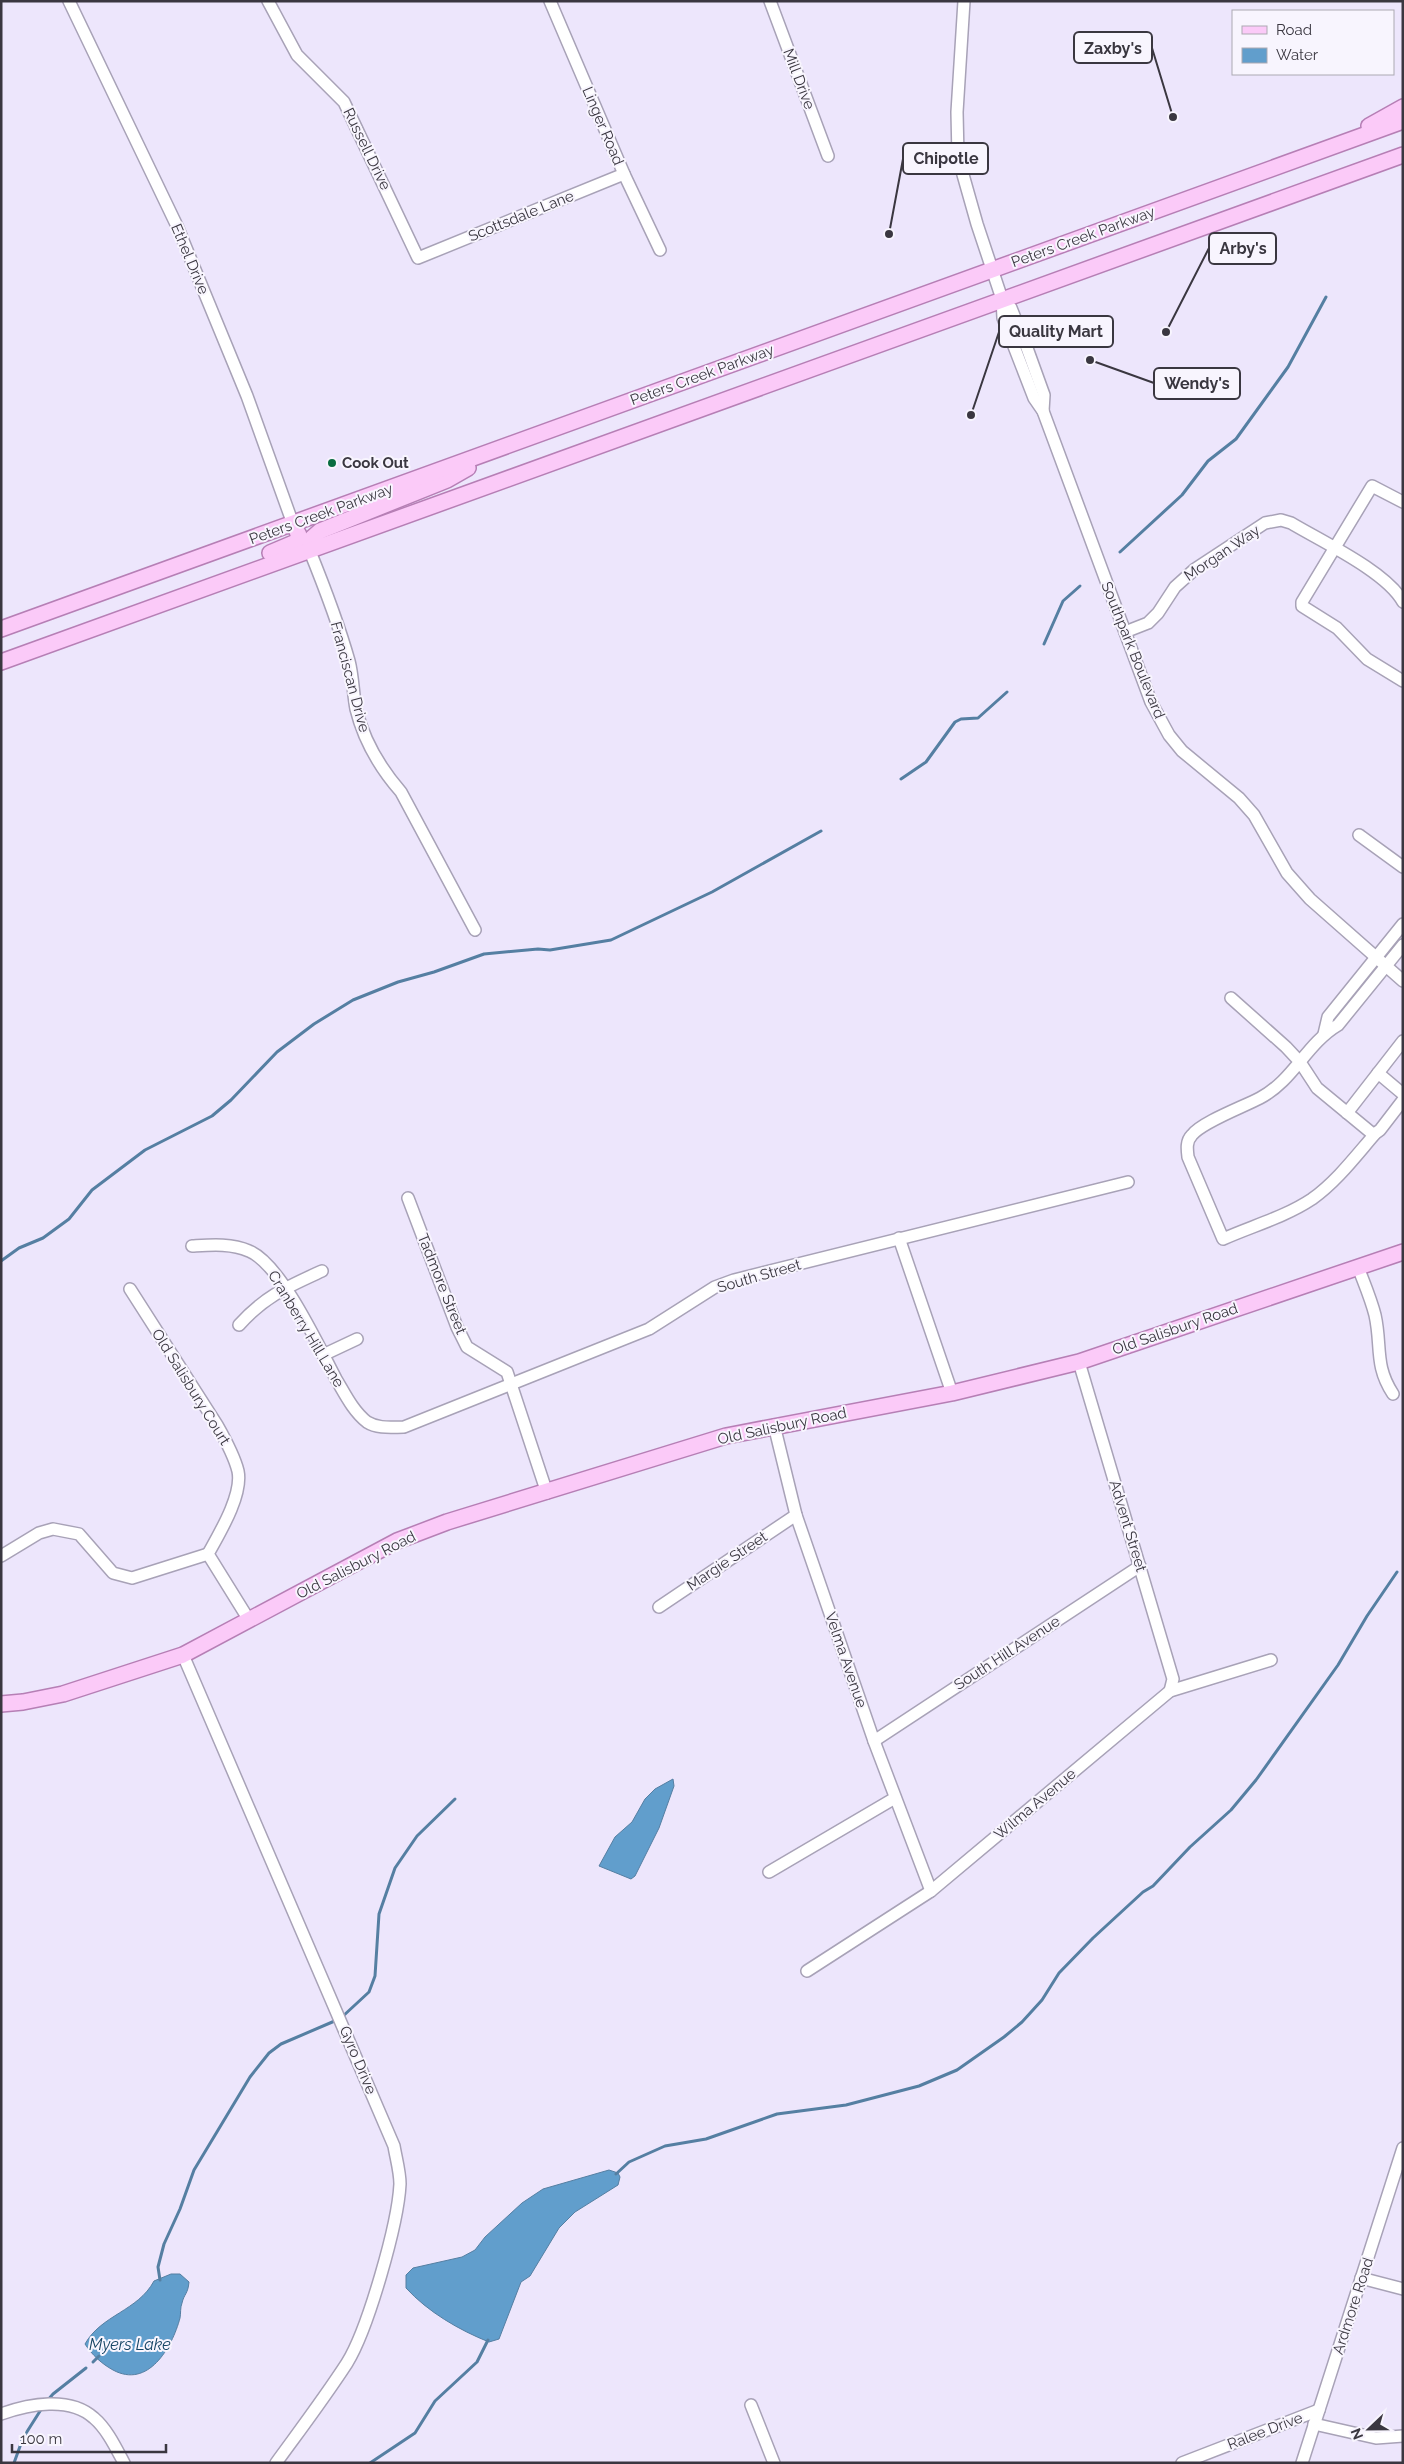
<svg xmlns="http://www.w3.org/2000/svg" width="1404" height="2464" font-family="Raleway,sans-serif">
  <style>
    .water { fill: #619ecc; stroke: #557fa2 }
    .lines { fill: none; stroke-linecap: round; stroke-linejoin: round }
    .stream { stroke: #557fa2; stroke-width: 3 }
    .minor-casing { stroke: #a8a2b7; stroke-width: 14 }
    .major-casing { stroke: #b67fb5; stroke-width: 18 }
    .minor { stroke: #fff; stroke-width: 11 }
    .major { stroke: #fbcaf8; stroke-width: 15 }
    .poi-dot { fill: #096c41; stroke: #f8f5fe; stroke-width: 2 }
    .labels { text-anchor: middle; stroke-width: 4; stroke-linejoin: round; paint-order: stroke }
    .street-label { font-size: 15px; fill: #3a3740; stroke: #f8f5fe }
    .poi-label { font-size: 15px; font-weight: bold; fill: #3a3740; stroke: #f8f5fe; text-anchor: start }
    .water-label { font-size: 16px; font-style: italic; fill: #144363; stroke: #f8f5fe }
    .leader { fill: none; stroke: #3a3740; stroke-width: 2 }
    .callout-dot { fill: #3a3740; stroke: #f8f5fe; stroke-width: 2 }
    .callout { fill: #f8f5fe; stroke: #3a3740; stroke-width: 2 }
    .callout-label { font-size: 16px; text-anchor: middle; font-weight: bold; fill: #3a3740 }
  </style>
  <rect width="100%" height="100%" fill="#ede6fc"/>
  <g class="water">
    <path d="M673,1779L674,1786L659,1828L635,1876L631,1879L599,1866L615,1837L632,1822L645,1799L655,1789Z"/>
    <path d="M609,2170L618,2173L620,2177L618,2185L575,2212L559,2228L530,2276L521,2282L499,2339L489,2342C459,2330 428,2312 406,2288V2275L413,2268L462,2257L475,2250L485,2237L522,2203L543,2189Z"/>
    <path d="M171,2274H180L189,2282C188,2294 184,2294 182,2303C180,2308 181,2313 180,2318C172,2348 148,2389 113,2370C102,2364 92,2355 85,2344C101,2315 138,2311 154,2281Z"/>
  </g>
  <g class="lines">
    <g class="stream">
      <path d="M1120,552L1182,495L1208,461L1236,439L1288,367L1326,297"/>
      <path d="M1044,644L1063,601L1080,586"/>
      <path d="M901,779L926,762L955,722L961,719L978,718L1007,692"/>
      <path d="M1,1261L19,1248L43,1238L69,1219L92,1190L145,1150L212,1116L231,1100L277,1052L314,1024L353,1000L398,982L434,972L484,954L538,949L550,950L611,940L712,892L821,831"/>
      <path d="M342,2017L369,1992L375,1976L379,1914L395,1868L417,1836L455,1799"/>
      <path d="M616,2174L629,2162L665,2146L706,2139L777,2114L846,2105L919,2086L957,2070L1004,2037L1022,2022L1042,2000L1059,1973L1093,1938L1143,1892L1153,1886L1190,1847L1231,1810L1256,1780L1338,1665L1367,1616L1397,1572"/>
      <path d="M160,2280L158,2267L164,2244L180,2209L194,2170L250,2077L269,2053L281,2044L337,2020"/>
      <path d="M93,2362L99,2356"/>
      <path d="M47,2401L53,2394L86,2368"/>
      <path d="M14,2463L23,2438L42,2408"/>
      <path d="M370,2463L415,2433L435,2401L477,2362L488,2340"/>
    </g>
    <g class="minor-casing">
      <g id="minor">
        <path d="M69,1L177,226L247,396L293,524"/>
        <path d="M268,1L297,55L344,102L418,258L624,174"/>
        <path d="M550,1L624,174L660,250"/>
        <path d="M770,1L828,156"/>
        <path d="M964,1L957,112L958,157L977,224L1002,299L1003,318L1034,398L1043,411L1151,702L1169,735L1182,751L1239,798L1254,815L1287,873L1310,899L1403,981"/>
        <path d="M1002,299L1011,308L1027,348L1044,395L1043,411"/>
        <path d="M1403,502L1372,486L1302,602V606L1337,628L1367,659L1403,681"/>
        <path d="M309,549C324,586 338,622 349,661C353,676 353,693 356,709C364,741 380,768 401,792L475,930"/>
        <path d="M1125,632L1148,623L1158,613L1175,587L1195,569L1265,523L1281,520L1291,523C1321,541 1387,572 1403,602"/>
        <path d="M1359,835L1403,867"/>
        <path d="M1231,998L1286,1047L1300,1062L1317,1088L1374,1135C1355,1157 1336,1182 1312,1199C1285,1217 1252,1226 1223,1239L1188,1157C1187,1149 1186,1141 1192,1135C1202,1122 1243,1107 1260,1098C1294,1080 1306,1044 1338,1025L1403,945"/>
        <path d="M1324,1034L1328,1017L1403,924"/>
        <path d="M1378,1073L1403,1094"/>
        <path d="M1347,1113L1403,1041"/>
        <path d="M1373,1135L1380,1130L1403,1100"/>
        <path d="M408,1198L457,1327L467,1347L507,1372L547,1493"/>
        <path d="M899,1238L952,1393"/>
        <path d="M192,1246C210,1245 231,1243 249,1251C281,1264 319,1347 336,1379C345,1394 353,1411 367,1422C378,1429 392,1427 404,1427L649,1329L715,1287L734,1280L1128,1182"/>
        <path d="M1358,1267C1364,1283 1371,1299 1375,1315C1382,1346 1374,1365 1393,1394"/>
        <path d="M130,1289L217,1425C225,1439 234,1455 238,1471C243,1495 219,1534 208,1554L249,1620"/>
        <path d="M239,1325C265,1296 287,1287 322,1271"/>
        <path d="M323,1355L357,1339"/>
        <path d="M1079,1362L1173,1679L1170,1691"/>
        <path d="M774,1425L796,1515L874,1741L931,1891"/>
        <path d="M1,1556L39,1533L53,1529L79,1534L113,1573L132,1578L208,1554"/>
        <path d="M659,1607L796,1515"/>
        <path d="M183,1655L394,2146C396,2158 400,2172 400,2184C398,2224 368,2329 347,2363C325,2397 300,2430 276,2463"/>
        <path d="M874,1741L1140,1566"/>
        <path d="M769,1872L895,1798"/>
        <path d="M807,1971L931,1891L1170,1691L1271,1660"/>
        <path d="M1361,2278L1403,2289"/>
        <path d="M751,2405L774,2463"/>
        <path d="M1,2414C29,2404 70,2396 94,2418C107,2429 116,2448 124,2463"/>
        <path d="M1314,2424L1376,2438L1403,2436"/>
        <path d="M1182,2463L1319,2410"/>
        <path d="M1302,2463L1403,2148"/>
      </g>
    </g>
    <g class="major-casing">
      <g id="major">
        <path d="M1369,126L1403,107"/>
        <path d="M309,549L312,538L320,531L447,480L468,468"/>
        <path d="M270,553L296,542L299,535L293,524"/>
        <path d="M1,629L1403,121"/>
        <path d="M1,662L1403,155"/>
        <path d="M1,1704L23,1702L63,1694L183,1655L397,1541L447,1522L726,1436L952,1393L1079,1362L1403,1252"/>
      </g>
    </g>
    <use href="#minor" class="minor"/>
    <use href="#major" class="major"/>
  </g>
  <circle class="poi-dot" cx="332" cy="463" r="5"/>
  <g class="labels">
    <g class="street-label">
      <text transform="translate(799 79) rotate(69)" y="5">Mill Drive</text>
      <text transform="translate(603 126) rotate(67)" y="5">Linger Road</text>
      <text transform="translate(367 149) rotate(64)" y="5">Russell Drive</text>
      <text transform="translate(521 216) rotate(-22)" y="5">Scottsdale Lane</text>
      <text transform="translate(1083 237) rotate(-20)" y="5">Peters Creek Parkway</text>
      <text transform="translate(190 259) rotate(67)" y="5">Ethel Drive</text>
      <text transform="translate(702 375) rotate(-20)" y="5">Peters Creek Parkway</text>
      <text transform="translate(321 514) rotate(-20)" y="5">Peters Creek Parkway</text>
      <text transform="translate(1222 553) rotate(-34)" y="5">Morgan Way</text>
      <text transform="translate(1133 650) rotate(68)" y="5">Southpark Boulevard</text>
      <text transform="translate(350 677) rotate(75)" y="5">Franciscan Drive</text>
      <text transform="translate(759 1276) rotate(-16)" y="5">South Street</text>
      <text transform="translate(442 1284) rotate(68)" y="5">Tadmore Street</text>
      <text transform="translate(306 1329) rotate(59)" y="5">Cranberry Hill Lane</text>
      <text transform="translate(1175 1329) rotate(-19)" y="5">Old Salisbury Road</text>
      <text transform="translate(191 1387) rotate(58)" y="5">Old Salisbury Court</text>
      <text transform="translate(782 1426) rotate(-12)" y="5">Old Salisbury Road</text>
      <text transform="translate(1128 1526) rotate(73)" y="5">Advent Street</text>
      <text transform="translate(727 1561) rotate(-34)" y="5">Margie Street</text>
      <text transform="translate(356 1565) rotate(-27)" y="5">Old Salisbury Road</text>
      <text transform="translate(1007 1653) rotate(-33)" y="5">South Hill Avenue</text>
      <text transform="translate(846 1660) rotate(71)" y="5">Velma Avenue</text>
      <text transform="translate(1035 1804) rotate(-40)" y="5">Wilma Avenue</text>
      <text transform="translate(358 2060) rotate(67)" y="5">Gyro Drive</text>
      <text transform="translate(1353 2306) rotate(-72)" y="5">Ardmore Road</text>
      <text transform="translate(1265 2431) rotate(-21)" y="5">Ralee Drive</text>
    </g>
    <g class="poi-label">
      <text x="342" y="468">Cook Out</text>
    </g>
    <g class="water-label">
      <text x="130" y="2350">Myers Lake</text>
    </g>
  </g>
  <path class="leader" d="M1173 117L1152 48M889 234L903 159M1166 332L1209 248M971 415L999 332M1090 360L1154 383"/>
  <g class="callout-dot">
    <circle cx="1173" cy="117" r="5"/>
    <circle cx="889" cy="234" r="5"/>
    <circle cx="1166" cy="332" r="5"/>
    <circle cx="971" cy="415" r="5"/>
    <circle cx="1090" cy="360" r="5"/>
  </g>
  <g class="callout">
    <rect x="1074" y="32" width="78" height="31" rx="5"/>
    <rect x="903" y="143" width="85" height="31" rx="5"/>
    <rect x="1209" y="233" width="67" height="31" rx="5"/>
    <rect x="999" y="316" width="114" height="31" rx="5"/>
    <rect x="1154" y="368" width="86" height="31" rx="5"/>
  </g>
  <g class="callout-label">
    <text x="1113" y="54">Zaxby's</text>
    <text x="946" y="164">Chipotle</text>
    <text x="1243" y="254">Arby's</text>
    <text x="1056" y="337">Quality Mart</text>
    <text x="1197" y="389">Wendy's</text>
  </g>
  <rect width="1404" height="2464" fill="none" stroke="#3a3740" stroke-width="5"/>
  <rect x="1232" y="10" width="162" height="65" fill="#f8f5fe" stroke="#aca9b2"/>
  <rect x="1242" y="26" width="25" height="8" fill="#fbcaf8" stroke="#aca9b2"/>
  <text x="1276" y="35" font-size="15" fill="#3a3740">Road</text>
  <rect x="1242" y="48" width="25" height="15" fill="#619ecc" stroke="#aca9b2"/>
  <text x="1276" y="60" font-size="15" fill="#3a3740">Water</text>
  <g transform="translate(1369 2429) rotate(248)" stroke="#f8f5fe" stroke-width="4" paint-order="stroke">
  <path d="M0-4L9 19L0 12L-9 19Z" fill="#3a3740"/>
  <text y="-8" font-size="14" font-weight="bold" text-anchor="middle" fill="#3a3740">N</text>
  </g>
  <path d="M12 2444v8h154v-8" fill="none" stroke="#3a3740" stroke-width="2.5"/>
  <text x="20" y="2444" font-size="15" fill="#3a3740" stroke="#f8f5fe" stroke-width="4" paint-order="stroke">100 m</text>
</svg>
